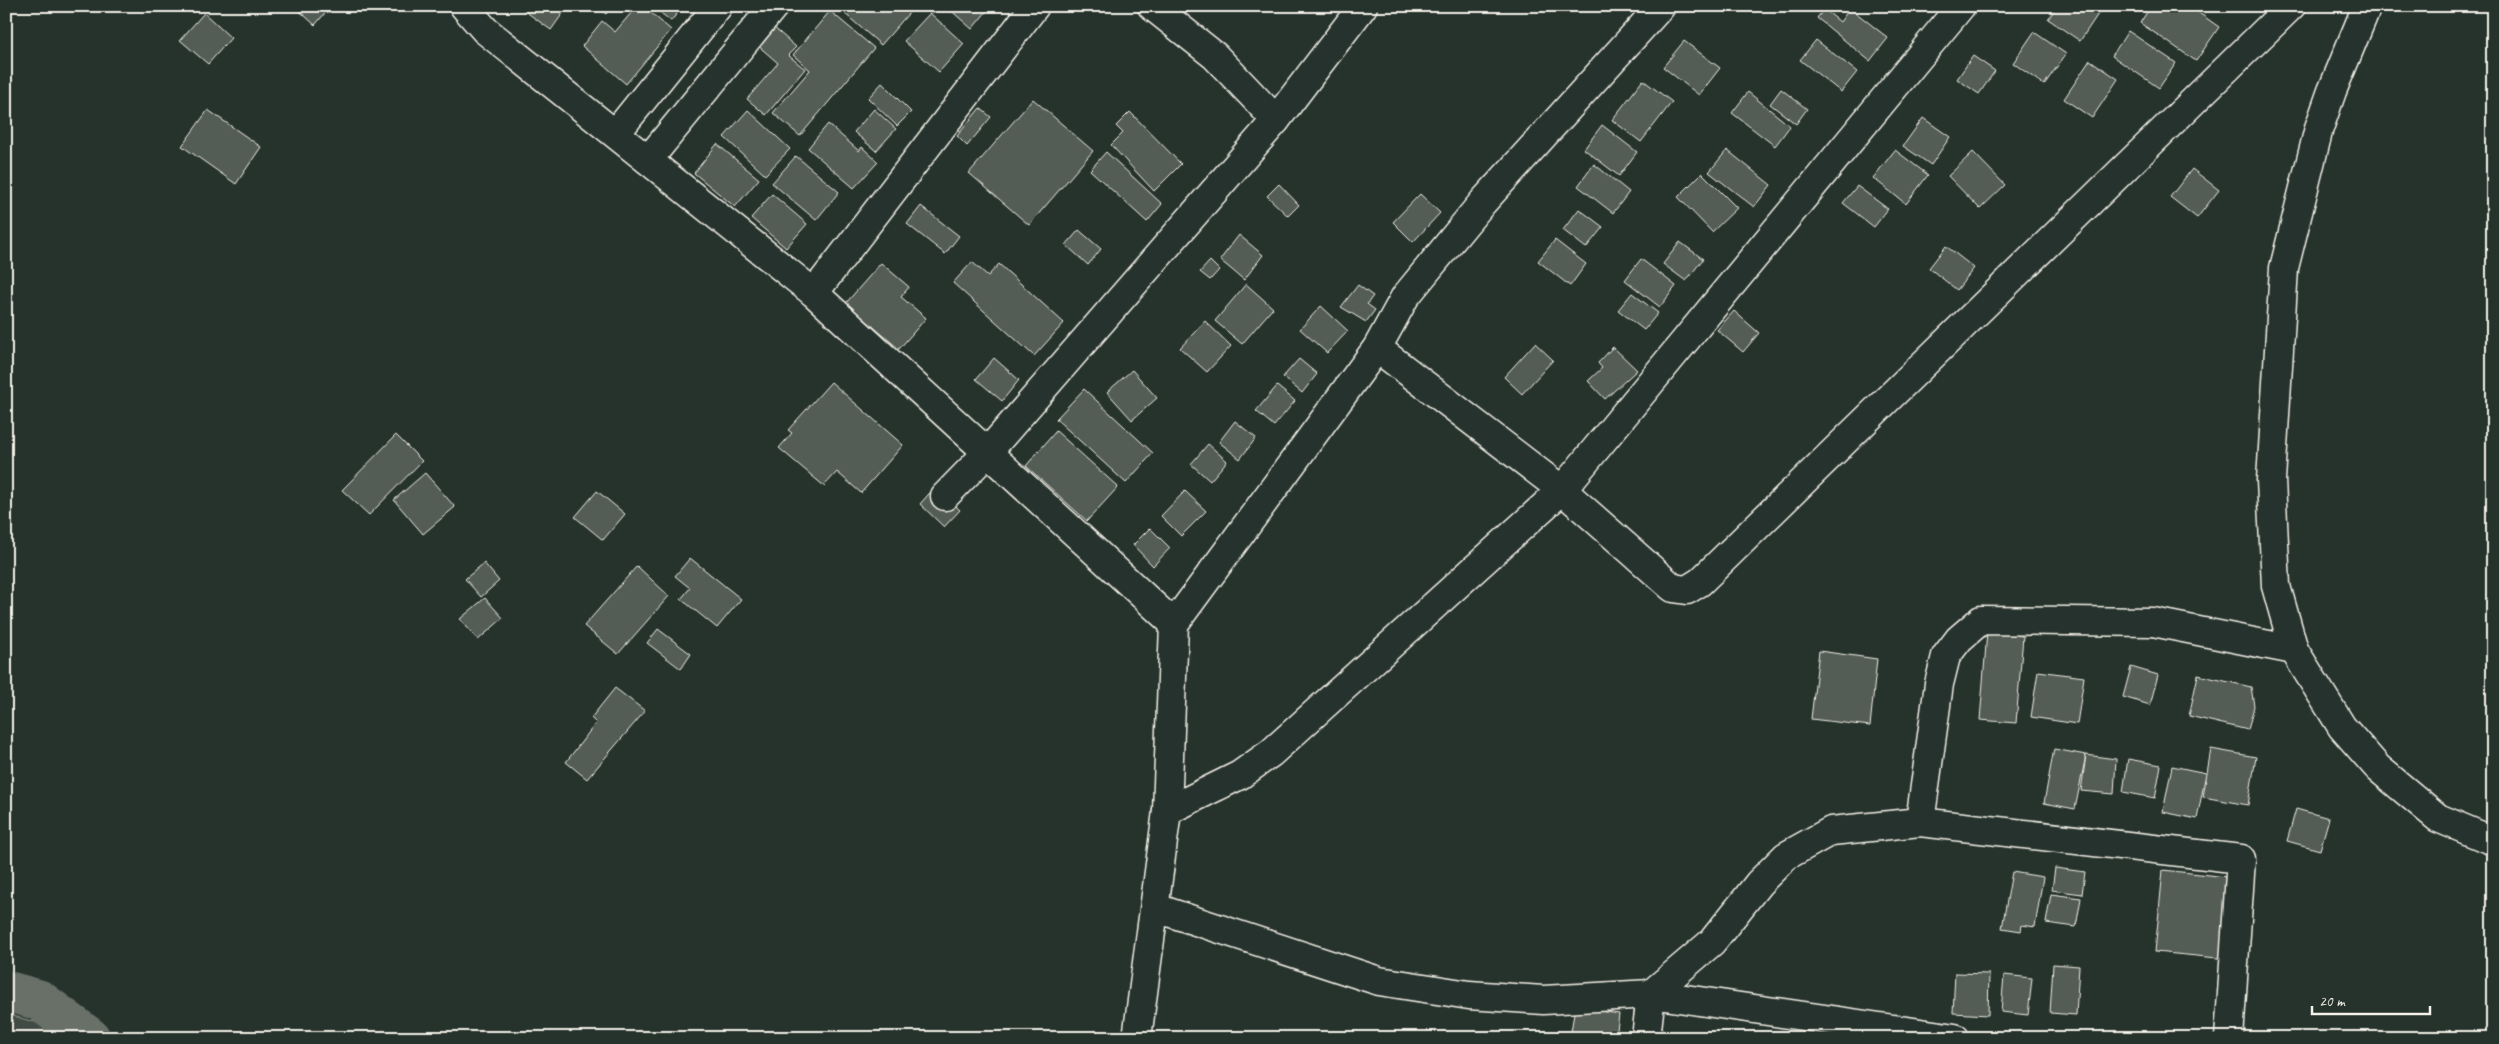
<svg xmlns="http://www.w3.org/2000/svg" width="2499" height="1044" font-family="Caveat,sans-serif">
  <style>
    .green { fill: #414b45; stroke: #9a9e96 }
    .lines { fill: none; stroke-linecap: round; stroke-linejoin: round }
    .canal { stroke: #676f68; stroke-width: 41 }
    .building { fill: #525c55; stroke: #f4f1e8 }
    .minor-casing { stroke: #f4f1e8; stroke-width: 31 }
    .minor { stroke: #26332d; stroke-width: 28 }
  </style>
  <rect width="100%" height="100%" fill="#26332d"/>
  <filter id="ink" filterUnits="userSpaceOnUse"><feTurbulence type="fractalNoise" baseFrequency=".02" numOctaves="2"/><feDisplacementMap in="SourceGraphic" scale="10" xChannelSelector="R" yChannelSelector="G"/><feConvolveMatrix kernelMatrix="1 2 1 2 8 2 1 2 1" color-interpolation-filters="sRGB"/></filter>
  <g filter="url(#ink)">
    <path class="green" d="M6,1014L89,1037L90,1038H6Z"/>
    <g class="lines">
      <path class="canal" d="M6,991L39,1000L90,1038"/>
    </g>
    <g class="building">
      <path d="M294,6H331L315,25Z"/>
      <path d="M518,6H568L551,30Z"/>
      <path d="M596,6H613L606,14Z"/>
      <path d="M637,6H643L671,30L626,84L582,46L602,21L615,32Z"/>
      <path d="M652,6H683L671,21Z"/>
      <path d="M816,6H827L822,11Z"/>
      <path d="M836,6H915L881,45Z"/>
      <path d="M946,6H991L972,29Z"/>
      <path d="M2057,6H2093L2100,11L2080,41L2048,19Z"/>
      <path d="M2151,6H2189L2219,27L2196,61L2140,23Z"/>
      <path d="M1850,8L1888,38L1870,61L1817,18L1824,9L1840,22Z"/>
      <path d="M830,11L874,48L800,136L773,113L810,70L793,55Z"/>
      <path d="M204,13L231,38L208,64L180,40Z"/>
      <path d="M930,13L964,44L939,72L904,41Z"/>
      <path d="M771,25L796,47L788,55L805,69L766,115L747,99L778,63L755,43Z"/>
      <path d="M2128,31L2176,63L2159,88L2112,56Z"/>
      <path d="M2034,32L2066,54L2044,85L2013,63Z"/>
      <path d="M1816,40L1857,72L1841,92L1800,60Z"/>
      <path d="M1684,41L1720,68L1699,95L1663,67Z"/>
      <path d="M1973,56L1995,71L1979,94L1957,79Z"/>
      <path d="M2090,60L2118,79L2092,118L2064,99Z"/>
      <path d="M1643,80L1672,102L1641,142L1612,120Z"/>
      <path d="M882,83L911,112L897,126L868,98Z"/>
      <path d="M1781,89L1807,109L1796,124L1770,104Z"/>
      <path d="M1748,92L1790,126L1775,146L1732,113Z"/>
      <path d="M1033,99L1093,151L1029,225L969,173Z"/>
      <path d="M980,108L991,117L967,146L957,136Z"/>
      <path d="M874,109L896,129L876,151L854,132Z"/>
      <path d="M208,110L261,147L236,184L182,146Z"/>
      <path d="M748,110L790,149L765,175L724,137Z"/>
      <path d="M1130,112L1181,164L1154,191L1111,145L1123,133L1116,126Z"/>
      <path d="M1923,118L1950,137L1931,165L1903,146Z"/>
      <path d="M828,124L859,151L862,147L878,162L854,188L808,148Z"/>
      <path d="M1602,125L1637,152L1619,176L1584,149Z"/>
      <path d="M717,144L759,179L735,207L694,173Z"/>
      <path d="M1727,150L1771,185L1754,207L1709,172Z"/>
      <path d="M1895,150L1928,175L1906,204L1873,178Z"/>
      <path d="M1106,152L1162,204L1147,222L1090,170Z"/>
      <path d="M1973,152L2005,185L1980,209L1948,176Z"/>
      <path d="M796,156L839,192L816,220L772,183Z"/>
      <path d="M1594,164L1629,192L1613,213L1578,186Z"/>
      <path d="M2192,169L2219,190L2197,218L2170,197Z"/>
      <path d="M1702,173L1737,208L1712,232L1678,197Z"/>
      <path d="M1279,184L1299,205L1288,216L1267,196Z"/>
      <path d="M1857,186L1888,209L1874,227L1843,203Z"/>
      <path d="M772,194L807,224L786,248L751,218Z"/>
      <path d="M1420,194L1440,213L1413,242L1393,222Z"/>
      <path d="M921,206L959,236L945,254L907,224Z"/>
      <path d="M1579,209L1603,227L1586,248L1563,230Z"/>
      <path d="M1079,230L1101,249L1088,265L1066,245Z"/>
      <path d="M1239,235L1263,255L1244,280L1220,260Z"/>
      <path d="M1555,240L1586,264L1570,286L1538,261Z"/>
      <path d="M1680,242L1703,259L1686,281L1663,264Z"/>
      <path d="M1946,246L1974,268L1957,290L1929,268Z"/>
      <path d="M1641,259L1676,286L1660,307L1625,280Z"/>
      <path d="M1210,261L1219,270L1210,280L1200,272Z"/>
      <path d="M972,262L988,276L999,264L1064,323L1034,356L953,283Z"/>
      <path d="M881,263L909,287L901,297L926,318L899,349L846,303Z"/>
      <path d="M1246,284L1273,308L1242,344L1215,321Z"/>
      <path d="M1358,285L1373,296L1367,304L1375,310L1366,322L1341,307Z"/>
      <path d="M1632,293L1658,313L1644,330L1618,310Z"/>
      <path d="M1321,306L1348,331L1327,353L1300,329Z"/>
      <path d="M1734,311L1759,333L1743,352L1717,330Z"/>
      <path d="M1205,321L1231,346L1207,372L1180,348Z"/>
      <path d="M1535,343L1553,360L1522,394L1504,377Z"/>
      <path d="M1613,347L1637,370L1605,399L1588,381L1602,368L1598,363Z"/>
      <path d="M994,358L1019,380L1002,401L976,379Z"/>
      <path d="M1299,359L1317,374L1302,393L1283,377Z"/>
      <path d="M1132,370L1157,398L1132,420L1107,392Z"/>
      <path d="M831,382L903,445L861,493L837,472L824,486L779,448L792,433L788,430Z"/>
      <path d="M1277,386L1295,401L1274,426L1256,411Z"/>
      <path d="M1084,389L1153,453L1126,483L1056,419Z"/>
      <path d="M1235,421L1256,438L1240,459L1219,442Z"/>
      <path d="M1056,431L1118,487L1087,521L1026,466Z"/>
      <path d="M396,435L422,461L369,515L342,490Z"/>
      <path d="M1208,444L1227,461L1210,481L1191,464Z"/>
      <path d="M425,473L455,507L423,534L394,500Z"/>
      <path d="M935,487L960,510L944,527L920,504Z"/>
      <path d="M597,491L625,514L603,540L575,517Z"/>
      <path d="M1185,491L1206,511L1181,536L1161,516Z"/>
      <path d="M1150,528L1170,548L1153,566L1133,545Z"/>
      <path d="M690,558L741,599L717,628L681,599L690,588L675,576Z"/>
      <path d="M484,563L499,581L481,597L465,579Z"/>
      <path d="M637,566L669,596L618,654L584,626Z"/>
      <path d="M485,598L503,618L478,640L460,619Z"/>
      <path d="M658,629L691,654L681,669L647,643Z"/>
      <path d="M1987,632L2023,636L2016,723L1980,720Z"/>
      <path d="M1819,651L1877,659L1870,726L1811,719Z"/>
      <path d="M2131,667L2158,675L2150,705L2123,697Z"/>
      <path d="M2038,671L2084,677L2077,724L2031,717Z"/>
      <path d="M2198,675L2251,687L2254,706L2248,730L2189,716Z"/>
      <path d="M615,688L645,711L587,779L566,762L596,723L591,718Z"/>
      <path d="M2054,749L2086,755L2075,809L2044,803Z"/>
      <path d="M2211,749L2256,757L2248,805L2203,797Z"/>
      <path d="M2086,755L2116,759L2114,794L2081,791Z"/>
      <path d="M2128,759L2161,765L2155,798L2123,792Z"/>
      <path d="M2172,766L2206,773L2197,819L2163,812Z"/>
      <path d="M2296,809L2329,818L2320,850L2287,841Z"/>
      <path d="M2055,868L2085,872L2082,894L2052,890Z"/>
      <path d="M2163,870L2236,878L2228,959L2155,952Z"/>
      <path d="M2012,872L2043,877L2035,927L2022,925L2021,931L2002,928Z"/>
      <path d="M2051,894L2081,898L2076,927L2046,923Z"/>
      <path d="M2053,964L2079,966L2076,1015L2050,1013Z"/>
      <path d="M1955,973L1989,974L1988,1015L1953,1013Z"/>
      <path d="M2004,975L2032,978L2028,1015L2001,1012Z"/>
      <path d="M1575,1007L1619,1014L1616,1038H1570Z"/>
    </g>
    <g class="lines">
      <g class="minor-casing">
        <g id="minor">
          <path d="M464,6L485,30L814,293L1174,624"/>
          <path d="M1152,6L1215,56L1276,120"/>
          <path d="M616,133L718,6"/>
          <path d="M648,160L774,6"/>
          <path d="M814,293L1035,6"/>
          <path d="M1377,348L1562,490L1673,588L1687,590L1700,582L2291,6"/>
          <path d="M945,496L986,454L1276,120L1363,6"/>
          <path d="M2294,650L2276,586L2271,480L2284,268L2319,128L2332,91L2367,6"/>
          <path d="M1167,811L1240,775L1271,753L1562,490L1961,6"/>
          <path d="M1920,822L1939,684L1946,656L1959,639L1981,620L2153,622L2294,650L2342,727L2378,768L2438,818L2493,841"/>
          <path d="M1156,908L1379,981L1469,995L1543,1000L1651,994L1955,1038"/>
          <path d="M1137,1038L1167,811L1174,624L1377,348L1405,297L1483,202L1661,6"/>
          <path d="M1646,1038L1651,994L1712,942L1759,883L1786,856L1831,831L1920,822L2241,859L2229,1038"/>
        </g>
      </g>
      <use href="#minor" class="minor"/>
    </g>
  </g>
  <rect width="2499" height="1044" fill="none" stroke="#26332d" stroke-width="25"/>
  <rect x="12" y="12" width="2474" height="1019" fill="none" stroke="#f4f1e8" stroke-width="2" filter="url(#ink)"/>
  <path d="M2312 1006v8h118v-8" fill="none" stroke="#f4f1e8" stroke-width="2.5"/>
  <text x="2319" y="1006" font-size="15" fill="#f4f1e8" stroke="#26332d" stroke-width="4" paint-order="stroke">20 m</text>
</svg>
